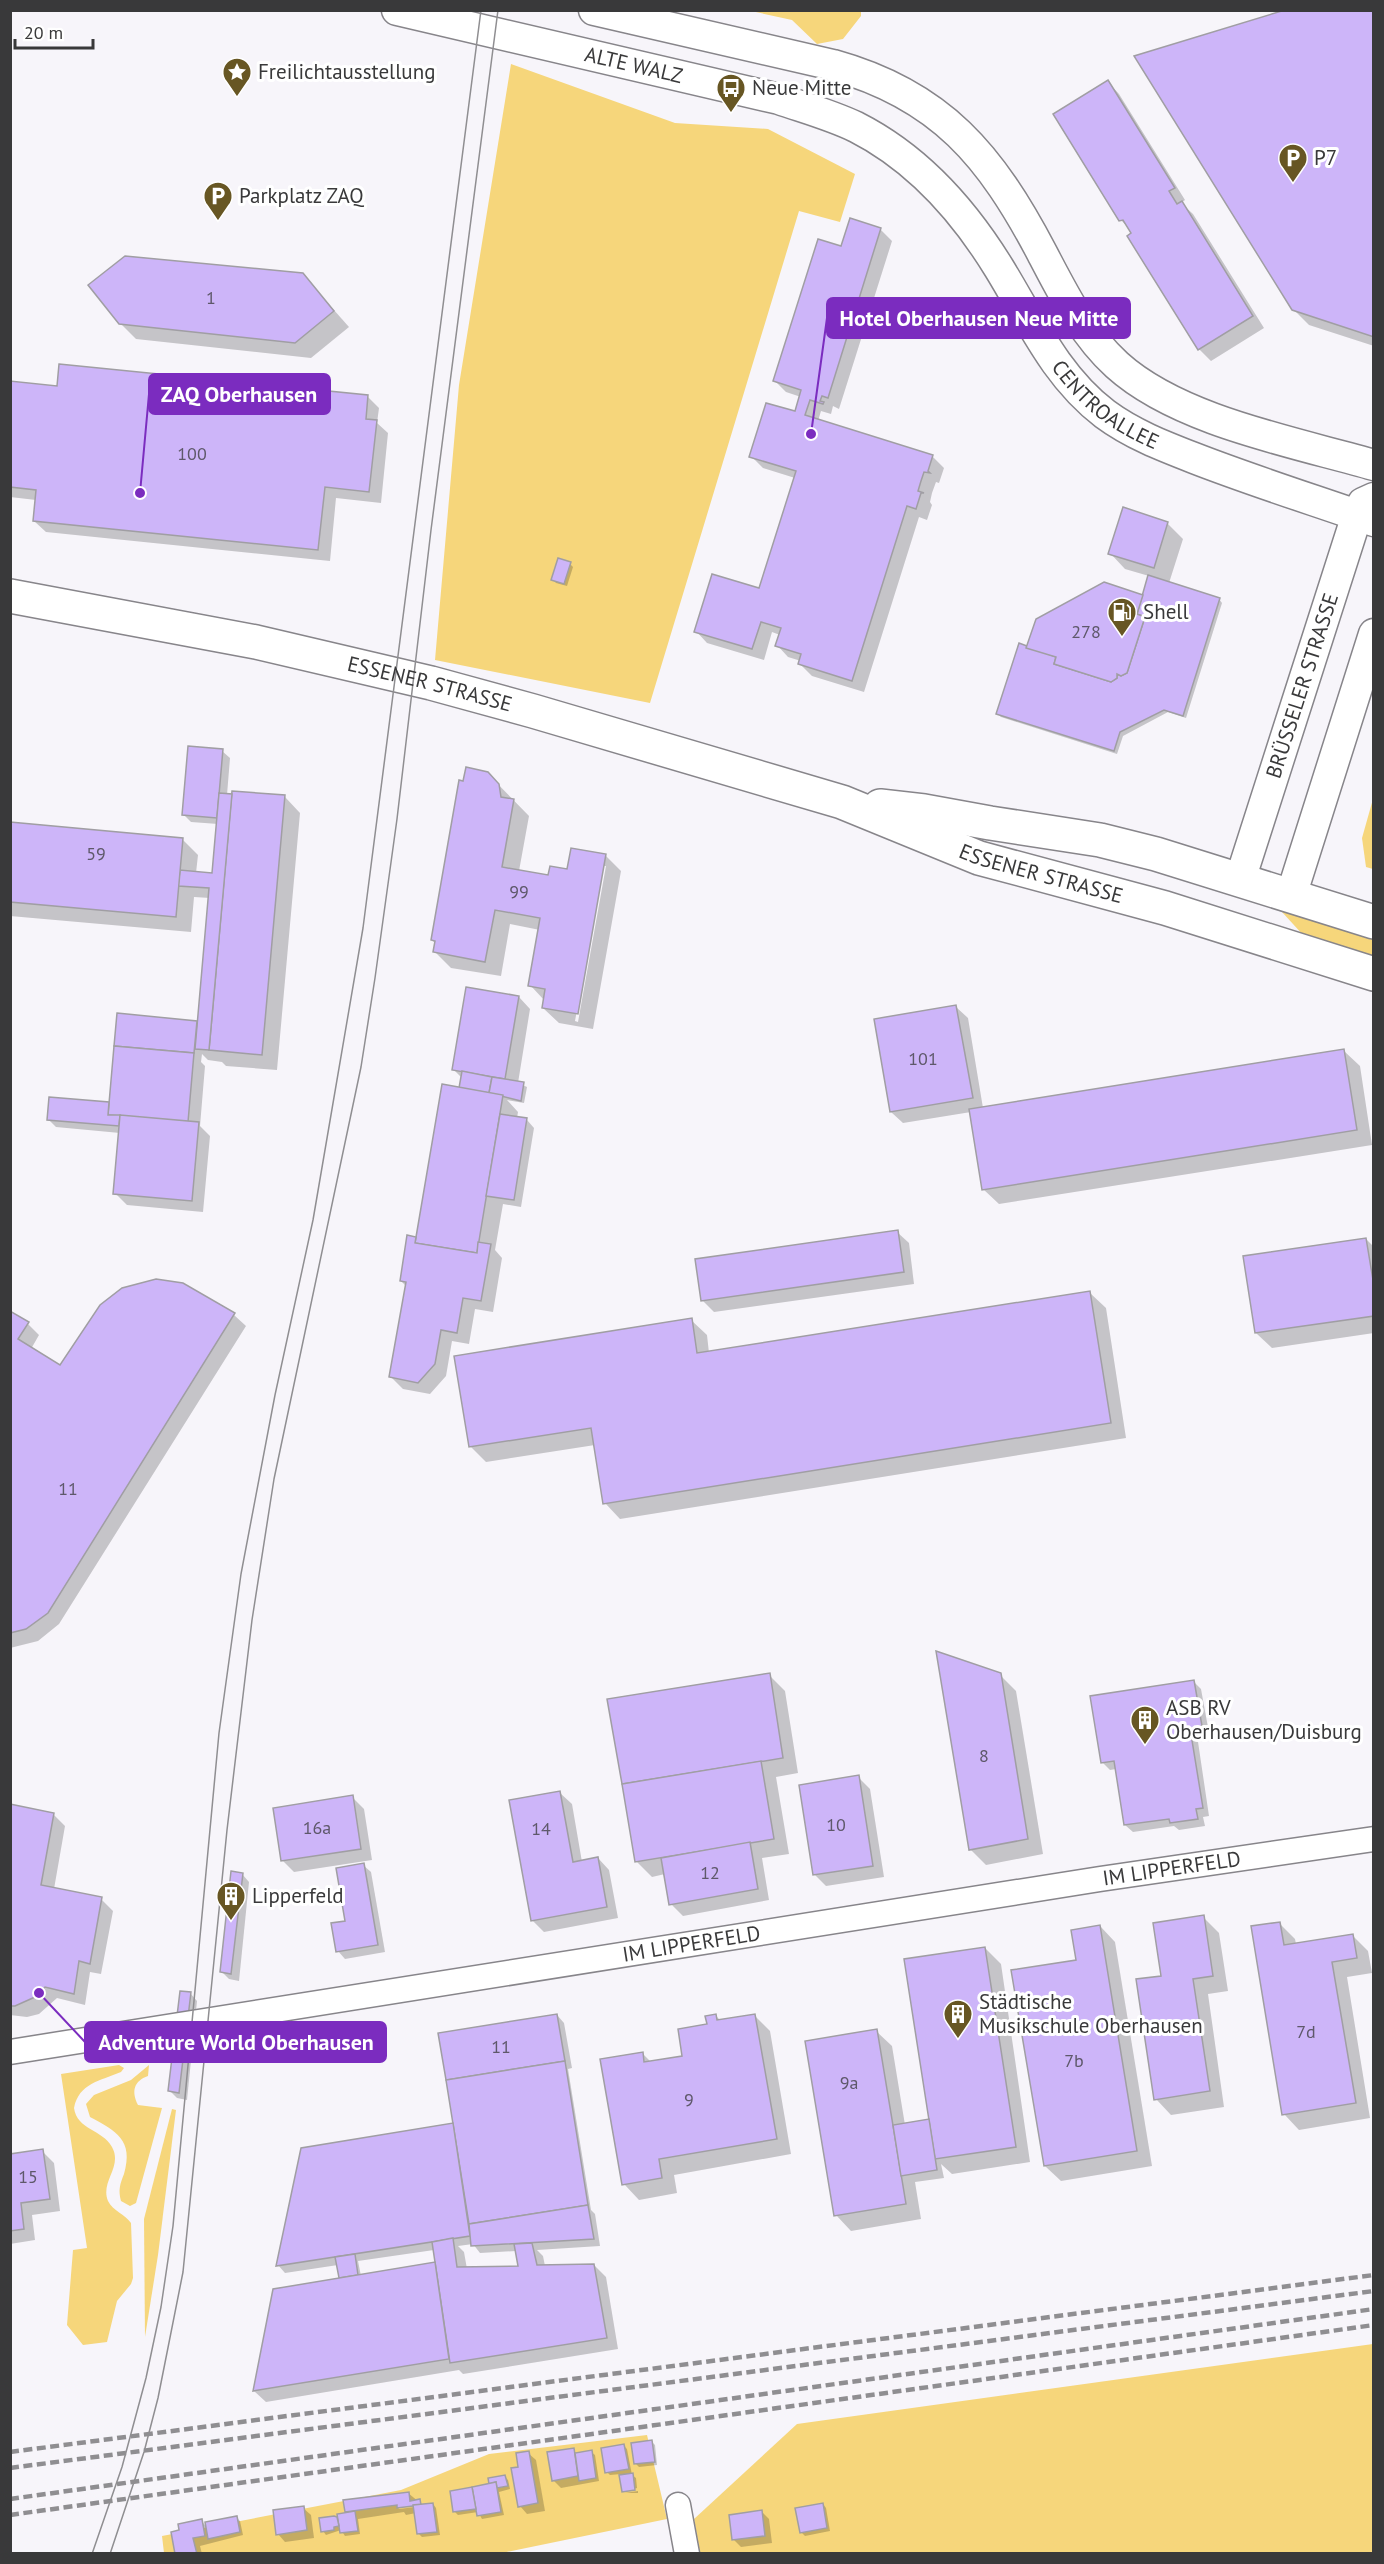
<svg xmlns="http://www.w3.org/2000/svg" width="1384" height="2564" font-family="'PT Sans',sans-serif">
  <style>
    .green { fill: #f6d67b }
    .shadow { fill: #0003; fill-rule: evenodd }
    .building { fill: #cdb5f9; stroke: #a09ea3; stroke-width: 1.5 }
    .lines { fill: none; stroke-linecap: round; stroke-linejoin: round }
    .minor-casing { stroke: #87858a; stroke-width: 27 }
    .tertiary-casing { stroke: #87858a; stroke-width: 33 }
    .primary-casing { stroke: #87858a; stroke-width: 36 }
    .minor { stroke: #fff; stroke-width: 24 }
    .tertiary { stroke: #fff; stroke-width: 30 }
    .primary { stroke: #fff; stroke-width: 33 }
    .tram { stroke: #8f8e91; stroke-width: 1.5 }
    .rail { stroke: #8f8e91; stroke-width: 4.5; stroke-dasharray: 9 4.5; stroke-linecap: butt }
    .labels { text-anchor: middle; stroke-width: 6; stroke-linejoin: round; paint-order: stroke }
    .number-label { font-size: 18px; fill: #5e586a }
    .street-label { font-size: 21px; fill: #39393a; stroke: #fff }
    .poi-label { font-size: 21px; fill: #39393a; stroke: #fff; text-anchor: start }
    .leader { fill: none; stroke: #7b2cbf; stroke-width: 2 }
    .callout-dot { fill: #7b2cbf; stroke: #fff; stroke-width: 2 }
    .callout { fill: #7b2cbf; stroke: #7b2cbf; stroke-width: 2 }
    .callout-label { font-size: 22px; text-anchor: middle; font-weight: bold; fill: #fff }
  </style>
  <rect width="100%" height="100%" fill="#f7f5fa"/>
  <g class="green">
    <path d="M751,11L861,10V16L843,39L817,44L792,20Z"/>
    <path d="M511,64L675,123L768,129L855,174L840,222L799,211L650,703L435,660L459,385Z"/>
    <path d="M1373,799V869L1366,867L1362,838Z"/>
    <path d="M1285,909L1373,933V959L1304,936L1282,912Z"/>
    <path d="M119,2065L124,2068L121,2072C100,2081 79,2083 74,2108C77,2130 102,2129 112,2147C123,2167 100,2181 108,2201C113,2211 125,2214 131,2223L133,2278L131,2284L117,2301L107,2342L83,2345L67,2325L73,2250L87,2248L61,2074Z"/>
    <path d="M149,2065L148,2076C134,2081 131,2091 138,2105L162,2108L136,2203L130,2206L121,2201C118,2190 120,2184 124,2174C134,2140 116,2131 90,2117L86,2104L94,2095L131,2080Z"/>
    <path d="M172,2109L176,2110L158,2255L145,2337L144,2219Z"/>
    <path d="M1373,2344V2553H700L694,2519L797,2424Z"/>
    <path d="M647,2435L667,2519L497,2554L164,2553L162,2536L401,2490L489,2454Z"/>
  </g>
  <g class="shadow">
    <path d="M1374,10V346L1309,325L1293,309Z"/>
    <path d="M1108,82L1119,94L1185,200L1181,203L1193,214L1264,328L1211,361L1199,349L1132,232L1121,220Z"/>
    <path d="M880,229L892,241L839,409L833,406L831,414L821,411L818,421L932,456L944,468L939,483L936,482L932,493L930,502L932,505L927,520L919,517L864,692L812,676L800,664L801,661L788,657L777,645L780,635L772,632L764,660L707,643L696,631L760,590L795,478L763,468L751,456L796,413L801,397L786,392L775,381L842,248Z"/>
    <path d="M302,274L349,327L311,358L136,339L120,323Z"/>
    <path d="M10,383L58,387L367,396L379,408L377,423L388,433L381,503L336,498L330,561L46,532L34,521L36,500L10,497Z"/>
    <path d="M1168,524L1183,539L1169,583L1219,599L1222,603L1186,718L1168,712L1123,736L1117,754L1001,717L998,714L1028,648L1144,597L1149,576L1125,569L1110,553Z"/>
    <path d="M570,564L573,567L567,586L556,583L553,579Z"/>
    <path d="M222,751L230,758L227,795L233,796L234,792L285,797L300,813L277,1070L226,1066L222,1062L208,1060L202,1054L201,1062L205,1066L200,1126L210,1136L203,1212L127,1205L115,1193L120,1133L56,1127L49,1120L108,1103L110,1105L197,1022L199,1024L210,898L194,897L191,932L10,916V824L182,839L198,855L196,873L213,874L218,824L191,822L183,814Z"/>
    <path d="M487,773L529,816L519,871L549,877L606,856L621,871L593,1029L559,1023L543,1008L545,1001L530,985L540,930L510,924L501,976L451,968L435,952L436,944L432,940L465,782ZM603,866H606L578,1022L575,1021Z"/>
    <path d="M519,997L530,1009L518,1083L527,1087L524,1103L507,1100L518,1112L517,1118L527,1120L534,1128L521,1207L503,1204L495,1250L502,1258L493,1312L475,1309L469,1344L452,1341L446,1376L430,1394L403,1389L391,1377L406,1286L401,1281L415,1238L417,1240L460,1089L462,1078L453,1069Z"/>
    <path d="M956,1007L968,1018L983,1108L1344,1051L1360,1066L1372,1145L999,1204L983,1189L971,1112L903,1123L891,1112Z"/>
    <path d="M897,1232L909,1243L914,1284L714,1312L702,1300Z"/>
    <path d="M1366,1239L1374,1247V1333L1272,1348L1256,1333Z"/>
    <path d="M183,1284L234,1315L246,1326L59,1624L38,1641L10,1648V1314L28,1324L39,1335L31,1349L60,1367Z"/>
    <path d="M1090,1293L1106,1308L1126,1438L620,1519L605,1503L595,1445L486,1462L470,1446L691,1320L707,1335L709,1353Z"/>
    <path d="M769,1675L785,1691L798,1773L776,1777L789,1854L762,1858L769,1900L683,1916L671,1904L665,1874L652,1877L636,1861Z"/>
    <path d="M1000,1675L1016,1691L1043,1854L986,1865L970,1849Z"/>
    <path d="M1194,1682L1201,1689L1209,1733L1197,1735L1209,1816L1203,1817L1205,1826L1179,1830L1174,1826L1133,1832L1125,1825L1116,1769L1110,1770L1102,1762Z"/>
    <path d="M858,1777L870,1789L884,1877L826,1886L814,1874Z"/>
    <path d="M560,1793L572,1804L582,1862L598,1858L609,1870L618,1918L544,1932L532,1920Z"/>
    <path d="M352,1797L364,1809L372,1860L294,1872L282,1860Z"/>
    <path d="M10,1805L53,1814L65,1826L54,1889L101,1899L113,1911L101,1974L90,1972L85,2005L57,1998L39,2014L27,2017L10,2015Z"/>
    <path d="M363,1865L371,1872L385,1952L345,1959L338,1951Z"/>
    <path d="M242,1874L249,1882L239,1981L229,1979L222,1972Z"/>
    <path d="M1203,1917L1219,1933L1228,1991L1208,1994L1224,2107L1171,2115L1156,2099L1162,1977Z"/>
    <path d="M1279,1923L1295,1939L1296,1944L1352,1935L1368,1951L1372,1973L1347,1977L1370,2118L1299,2130L1284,2114Z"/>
    <path d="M1100,1926L1115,1942L1152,2166L1061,2181L1045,2166L1078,1961Z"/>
    <path d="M985,1948L1001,1964L1030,2162L952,2174L941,2164L944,2178L915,2182L921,2219L851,2231L836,2215L876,2031L892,2046L905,2125L930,2121Z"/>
    <path d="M190,1993L197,2001L187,2100L177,2098L170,2091Z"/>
    <path d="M557,2015L564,2023L572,2068L568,2069L591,2210L595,2214L600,2246L537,2250L543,2256L545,2266L594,2265L606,2277L618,2349L463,2374L459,2370L266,2402L254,2391L340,2280L338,2265L285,2273L278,2265L454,2124ZM473,2244L480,2253L516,2251L519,2268L467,2269L464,2252L458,2246ZM434,2250L437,2263L361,2276L358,2261Z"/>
    <path d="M754,2015L770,2031L791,2154L674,2175L677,2193L639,2200L624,2184L642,2053L651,2062L684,2057L716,2016L721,2021Z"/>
    <path d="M42,2151L54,2163L60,2211L32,2215L35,2240L10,2244V2155Z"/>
    <path d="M652,2442L655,2445L657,2465L639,2467L635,2463Z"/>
    <path d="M624,2446L627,2449L632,2475L636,2478L637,2488L624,2492L621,2474L610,2475L607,2472Z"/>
    <path d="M573,2450L577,2454L591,2452L595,2455L599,2481L561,2488L553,2480Z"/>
    <path d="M528,2453L536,2460L545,2511L527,2514L520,2506V2468Z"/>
    <path d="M505,2477L508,2480L510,2489L499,2492L504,2515L482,2519L478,2512L458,2515L455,2512Z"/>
    <path d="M638,2491V2493H625Z"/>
    <path d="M408,2493L424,2506L433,2504L436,2508L440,2535L422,2537L419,2534L416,2513L406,2515L404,2512L358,2519L360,2534L345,2536L341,2530L326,2535L323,2531L321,2519L339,2518L348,2514L346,2512ZM415,2504V2507L399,2509L397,2506Z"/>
    <path d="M823,2504L826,2508L830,2531L805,2536L801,2532Z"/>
    <path d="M303,2508L311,2515L314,2538L285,2542L278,2534Z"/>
    <path d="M761,2511L769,2519L772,2543L741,2547L734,2540Z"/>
    <path d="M237,2518L240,2521L243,2535L200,2546L202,2554H177L201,2521L208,2528Z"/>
  </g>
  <g class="building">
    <path d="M1285,10H1374V337L1292,310L1134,56Z"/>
    <path d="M1108,80L1175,188L1169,191L1177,204L1182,201L1253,316L1198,350L1127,236L1131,233L1123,220L1119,221L1053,114Z"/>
    <path d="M850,218L881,228L828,398L822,396L820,401L824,402L823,404L810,400L805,415L933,455L928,471L930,473L924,472L921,481L918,491L924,493H921L916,509L907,506L852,681L798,664L801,654L775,646L781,628L761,622L752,649L694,632L712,574L759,588L796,471L749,457L766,403L795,411L801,390L773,381L818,239L841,246Z"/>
    <path d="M125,256L303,273L334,311L295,343L119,324L88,285Z"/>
    <path d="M59,364L368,395L366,419L377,420L369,492L325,487L318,550L33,521L36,490L10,487V381L57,386Z"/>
    <path d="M1123,507L1168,522L1154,568L1108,554Z"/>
    <path d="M558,558L571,562L564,584L551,580Z"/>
    <path d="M1148,575L1220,598L1183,716L1164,710L1120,732L1114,751L996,714L1019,643L1056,657L1054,664L1111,682L1117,678V674L1121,676L1127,673L1145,617L1137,614Z"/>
    <path d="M1104,582L1143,595L1137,614L1145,617L1127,673L1121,676L1117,674V678L1111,682L1054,664L1056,657L1026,648L1036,619Z"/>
    <path d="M188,746L223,749L217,818L182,815Z"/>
    <path d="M466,767L488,772L499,784L501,797L514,799L502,867L548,875L550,866L567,869L571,848L606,854L578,1014L542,1008L545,989L528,986L540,918L495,910L485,962L433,952L435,941L431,940L459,780L463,781Z"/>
    <path d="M232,791L285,795L262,1055L209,1050Z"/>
    <path d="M219,793L232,794L209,1050L195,1049L209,888L178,886L180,870L212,873Z"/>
    <path d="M10,822L183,838L176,917L10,902Z"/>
    <path d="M466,987L519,996L505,1079L452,1070Z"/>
    <path d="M956,1005L973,1098L890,1112L874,1019Z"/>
    <path d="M117,1013L197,1021L194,1053L114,1046Z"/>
    <path d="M114,1046L194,1053L188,1122L108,1115Z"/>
    <path d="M1344,1049L1357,1130L982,1190L969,1109Z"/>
    <path d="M462,1071L492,1077L489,1093L459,1088Z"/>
    <path d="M492,1077L524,1082L521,1101L489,1093Z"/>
    <path d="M442,1084L503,1095L477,1253L415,1243Z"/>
    <path d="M49,1097L109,1102L108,1115H120L119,1126L47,1120Z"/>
    <path d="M500,1114L527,1118L514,1200L486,1196Z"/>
    <path d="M120,1115L199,1122L192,1201L113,1194Z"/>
    <path d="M898,1230L904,1272L701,1301L695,1259Z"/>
    <path d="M407,1235L416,1237L415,1243L477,1253L478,1242L491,1244L481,1301L463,1298L457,1333L441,1330L435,1364L418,1383L389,1377L406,1282L400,1281Z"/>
    <path d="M1366,1238L1374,1286V1316L1255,1333L1243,1256Z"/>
    <path d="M156,1279L183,1283L235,1313L48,1613L26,1629L10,1633V1311L29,1322L18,1339L60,1365L100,1305L122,1288Z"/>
    <path d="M1090,1291L1111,1423L603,1504L591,1428L469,1447L454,1356L692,1318L697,1353Z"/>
    <path d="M936,1651L1001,1673L1028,1839L969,1850Z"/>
    <path d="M770,1673L783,1758L622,1784L607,1699Z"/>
    <path d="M1194,1680L1202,1726L1190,1728L1203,1808L1196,1809L1198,1819L1170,1823L1169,1819L1124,1825L1114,1761L1101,1763L1090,1696Z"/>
    <path d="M761,1761L774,1839L635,1862L622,1784Z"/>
    <path d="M859,1775L873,1866L813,1875L799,1785Z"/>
    <path d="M560,1791L573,1862L598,1857L607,1907L531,1921L509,1800Z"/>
    <path d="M353,1795L361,1849L281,1861L273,1808Z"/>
    <path d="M10,1804L54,1813L41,1885L102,1897L90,1964L79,1961L74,1994L45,1987L35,1997L15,2006H10Z"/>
    <path d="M750,1842L758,1889L669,1905L661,1858Z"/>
    <path d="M364,1863L378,1945L336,1952L331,1923L345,1921L336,1868Z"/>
    <path d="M231,1871L243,1873L231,1974L220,1972Z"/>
    <path d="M1204,1915L1213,1976L1193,1979L1210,2091L1154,2100L1136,1979L1161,1976L1153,1923Z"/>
    <path d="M1280,1922L1284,1945L1353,1934L1357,1958L1332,1962L1356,2103L1282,2115L1251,1926Z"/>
    <path d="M1100,1925L1137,2151L1044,2166L1011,1970L1076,1960L1071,1930Z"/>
    <path d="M985,1947L1016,2147L935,2159L904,1959Z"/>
    <path d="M180,1991L191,1992L179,2093L168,2091Z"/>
    <path d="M557,2014L565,2061L446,2080L438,2033Z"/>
    <path d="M716,2014L717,2020L755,2014L777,2139L659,2159L662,2178L622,2185L600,2059L643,2052L644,2062L682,2056L678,2029L707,2024L705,2016Z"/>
    <path d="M877,2029L906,2204L834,2216L805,2041Z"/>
    <path d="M565,2061L588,2205L469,2224L446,2080Z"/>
    <path d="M929,2119L937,2170L901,2176L893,2125Z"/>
    <path d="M453,2123L470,2236L276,2266L301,2148Z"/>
    <path d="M43,2149L50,2199L21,2203L24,2229L10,2231V2154Z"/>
    <path d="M588,2205L594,2239L471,2246L469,2224Z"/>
    <path d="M453,2238L457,2267L518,2266L514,2244L532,2243L537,2265L594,2264L607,2338L450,2363L432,2242Z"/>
    <path d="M355,2254L358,2275L339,2278L335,2257Z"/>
    <path d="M435,2262L449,2359L253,2391L273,2289Z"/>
    <path d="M652,2440L655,2462L634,2464L631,2443Z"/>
    <path d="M624,2444L629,2469L605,2473L601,2448Z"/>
    <path d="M574,2448L578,2476L552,2481L547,2452Z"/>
    <path d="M592,2450L596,2478L579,2481L575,2453Z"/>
    <path d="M529,2451L538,2503L518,2507L511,2468L518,2467L516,2453Z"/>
    <path d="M633,2473L635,2490L622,2492L619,2475Z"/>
    <path d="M505,2475L508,2486L497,2488L496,2482L489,2484L488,2478Z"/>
    <path d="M496,2482L501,2512L477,2516L472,2487Z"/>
    <path d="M472,2487L476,2509L453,2512L450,2491Z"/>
    <path d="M409,2492L410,2501L420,2499L421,2505L397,2508V2505L345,2512L343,2500Z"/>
    <path d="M433,2503L437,2532L417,2534L413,2505Z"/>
    <path d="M823,2503L827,2528L800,2533L795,2508Z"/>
    <path d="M304,2506L307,2530L276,2535L273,2510Z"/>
    <path d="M762,2510L765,2536L732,2540L729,2515Z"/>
    <path d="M355,2511L358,2531L340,2533L337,2514Z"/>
    <path d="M237,2516L240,2532L208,2539L205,2522Z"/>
    <path d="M334,2516L337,2517L339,2526L334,2527V2530L321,2532L319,2518Z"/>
    <path d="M202,2519L205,2536L193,2538L197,2554H175L171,2532L179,2530L178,2524Z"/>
  </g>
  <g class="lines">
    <g class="minor-casing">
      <g id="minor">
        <path id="s1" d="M10,2052L1100,1879L1374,1839"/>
        <path d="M678,2505L687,2554"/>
      </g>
    </g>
    <g class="tertiary-casing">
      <g id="tertiary">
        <path id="s2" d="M397,10L779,99C805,108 831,115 856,127C917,158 964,211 999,268C1031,320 1055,376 1105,414C1132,434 1163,446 1194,458C1253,481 1314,500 1374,521"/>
        <path d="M594,10L833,65C941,95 991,156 1042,253C1063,293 1083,334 1117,365C1179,421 1294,442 1374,465"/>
        <path id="s3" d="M1240,880L1357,515L1363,503L1374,498"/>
        <path d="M1291,896L1374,634"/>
      </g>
    </g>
    <g class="primary-casing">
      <g id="primary">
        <path id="s4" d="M10,596L256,642L431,683L533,711L842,802L979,858L1165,908L1374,974"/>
        <path d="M880,806L924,811L990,823L1100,840L1156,854L1374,922"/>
      </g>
    </g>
    <use href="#minor" class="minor"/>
    <use href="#tertiary" class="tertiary"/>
    <use href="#primary" class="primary"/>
    <g class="tram">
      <path d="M92,2554L122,2467L146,2378L161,2307L173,2226L219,1733L241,1574L275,1395L313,1220L363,928L481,10"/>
      <path d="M110,2554L144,2452L158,2398L183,2272L227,1830L252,1620L274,1479L361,1067L375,978L397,819L431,530L498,10"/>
    </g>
    <g class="rail">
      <path d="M10,2452L1374,2275"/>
      <path d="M10,2468L1374,2291"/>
      <path d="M10,2499L1374,2309"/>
      <path d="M10,2515L1374,2325"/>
    </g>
  </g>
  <defs>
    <g id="sight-pin" transform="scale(1.5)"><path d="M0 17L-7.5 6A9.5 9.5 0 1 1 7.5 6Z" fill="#675623" stroke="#fff"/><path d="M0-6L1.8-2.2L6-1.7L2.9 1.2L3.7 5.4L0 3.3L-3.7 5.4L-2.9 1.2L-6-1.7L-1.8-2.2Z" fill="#fff"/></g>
    <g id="bus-pin" transform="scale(1.5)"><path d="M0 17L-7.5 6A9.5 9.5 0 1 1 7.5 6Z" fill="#675623" stroke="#fff"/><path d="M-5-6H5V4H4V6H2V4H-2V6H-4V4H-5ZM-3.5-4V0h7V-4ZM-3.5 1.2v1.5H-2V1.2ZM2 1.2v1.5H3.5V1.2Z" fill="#fff"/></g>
    <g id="parking-pin" transform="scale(1.5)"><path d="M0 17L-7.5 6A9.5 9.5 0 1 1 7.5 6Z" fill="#675623" stroke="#fff"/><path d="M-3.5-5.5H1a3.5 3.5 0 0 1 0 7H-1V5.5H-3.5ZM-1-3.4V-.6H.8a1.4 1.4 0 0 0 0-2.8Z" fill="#fff"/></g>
    <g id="fuel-pin" transform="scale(1.5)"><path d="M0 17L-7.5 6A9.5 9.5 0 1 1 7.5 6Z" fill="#675623" stroke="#fff"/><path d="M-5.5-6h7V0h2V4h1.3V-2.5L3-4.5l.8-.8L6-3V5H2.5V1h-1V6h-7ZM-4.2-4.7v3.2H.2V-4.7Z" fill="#fff"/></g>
    <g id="building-pin" transform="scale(1.5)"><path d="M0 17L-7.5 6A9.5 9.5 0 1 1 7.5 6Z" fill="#675623" stroke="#fff"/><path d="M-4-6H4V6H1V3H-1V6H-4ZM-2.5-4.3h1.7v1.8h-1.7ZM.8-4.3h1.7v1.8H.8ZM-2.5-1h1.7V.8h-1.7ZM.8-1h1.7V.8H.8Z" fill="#fff"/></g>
  </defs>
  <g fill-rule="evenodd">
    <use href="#sight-pin" x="237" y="72"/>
    <use href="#bus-pin" x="731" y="88"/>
    <use href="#parking-pin" x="1293" y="158"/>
    <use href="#parking-pin" x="218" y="196"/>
    <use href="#fuel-pin" x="1122" y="612"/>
    <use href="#building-pin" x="1145" y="1720"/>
    <use href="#building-pin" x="231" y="1896"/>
    <use href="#building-pin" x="958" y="2014"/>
  </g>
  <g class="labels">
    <g class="number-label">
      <text x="211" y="304">1</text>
      <text x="192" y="460">100</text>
      <text x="1086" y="638">278</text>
      <text x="96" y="860">59</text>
      <text x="519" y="898">99</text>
      <text x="923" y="1065">101</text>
      <text x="68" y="1495">11</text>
      <text x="984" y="1762">8</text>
      <text x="836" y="1831">10</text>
      <text x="317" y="1834">16a</text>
      <text x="541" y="1835">14</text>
      <text x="710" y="1879">12</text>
      <text x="1306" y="2038">7d</text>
      <text x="501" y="2053">11</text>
      <text x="1074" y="2067">7b</text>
      <text x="849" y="2089">9a</text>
      <text x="689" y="2106">9</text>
      <text x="28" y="2183">15</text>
    </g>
    <g class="street-label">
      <text dy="7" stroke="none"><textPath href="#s2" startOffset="243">ALTE WALZ</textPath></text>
      <text dy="7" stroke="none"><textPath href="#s2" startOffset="854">CENTROALLEE</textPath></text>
      <text dy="7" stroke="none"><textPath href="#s4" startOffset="429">ESSENER STRASSE</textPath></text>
      <text dy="7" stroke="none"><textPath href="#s3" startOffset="204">BRÜSSELER STRASSE</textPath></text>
      <text dy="7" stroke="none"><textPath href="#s4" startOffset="1070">ESSENER STRASSE</textPath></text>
      <text dy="7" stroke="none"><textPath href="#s1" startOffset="1176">IM LIPPERFELD</textPath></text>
      <text dy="7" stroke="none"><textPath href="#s1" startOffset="690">IM LIPPERFELD</textPath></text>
    </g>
    <g class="poi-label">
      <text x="258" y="79">Freilichtausstellung</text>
      <text x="752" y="95">Neue Mitte</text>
      <text x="1314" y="165">P7</text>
      <text x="239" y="203">Parkplatz ZAQ</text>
      <text x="1143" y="619">Shell</text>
      <text x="1166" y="1715">ASB RV<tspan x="1166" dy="24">Oberhausen/Duisburg</tspan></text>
      <text x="252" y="1903">Lipperfeld</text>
      <text x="979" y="2009">Städtische<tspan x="979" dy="24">Musikschule Oberhausen</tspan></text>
    </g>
  </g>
  <path class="leader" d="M811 434L827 318M140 493L149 394M39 1993L85 2042"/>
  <g class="callout-dot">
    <circle cx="811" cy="434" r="6"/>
    <circle cx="140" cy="493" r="6"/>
    <circle cx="39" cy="1993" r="6"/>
  </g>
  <g class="callout">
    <rect x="827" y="298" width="303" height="40" rx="6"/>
    <rect x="149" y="374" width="181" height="40" rx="6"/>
    <rect x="85" y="2022" width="301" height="40" rx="6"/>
  </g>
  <g class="callout-label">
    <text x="979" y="326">Hotel Oberhausen Neue Mitte</text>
    <text x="239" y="402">ZAQ Oberhausen</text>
    <text x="236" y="2050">Adventure World Oberhausen</text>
  </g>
  <rect width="1384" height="2564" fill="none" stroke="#39393a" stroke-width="24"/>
  <path d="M15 39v9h78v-9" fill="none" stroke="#39393a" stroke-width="3"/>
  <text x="24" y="39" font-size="18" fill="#39393a" stroke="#ffffff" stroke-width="4.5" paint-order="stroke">20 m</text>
</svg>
